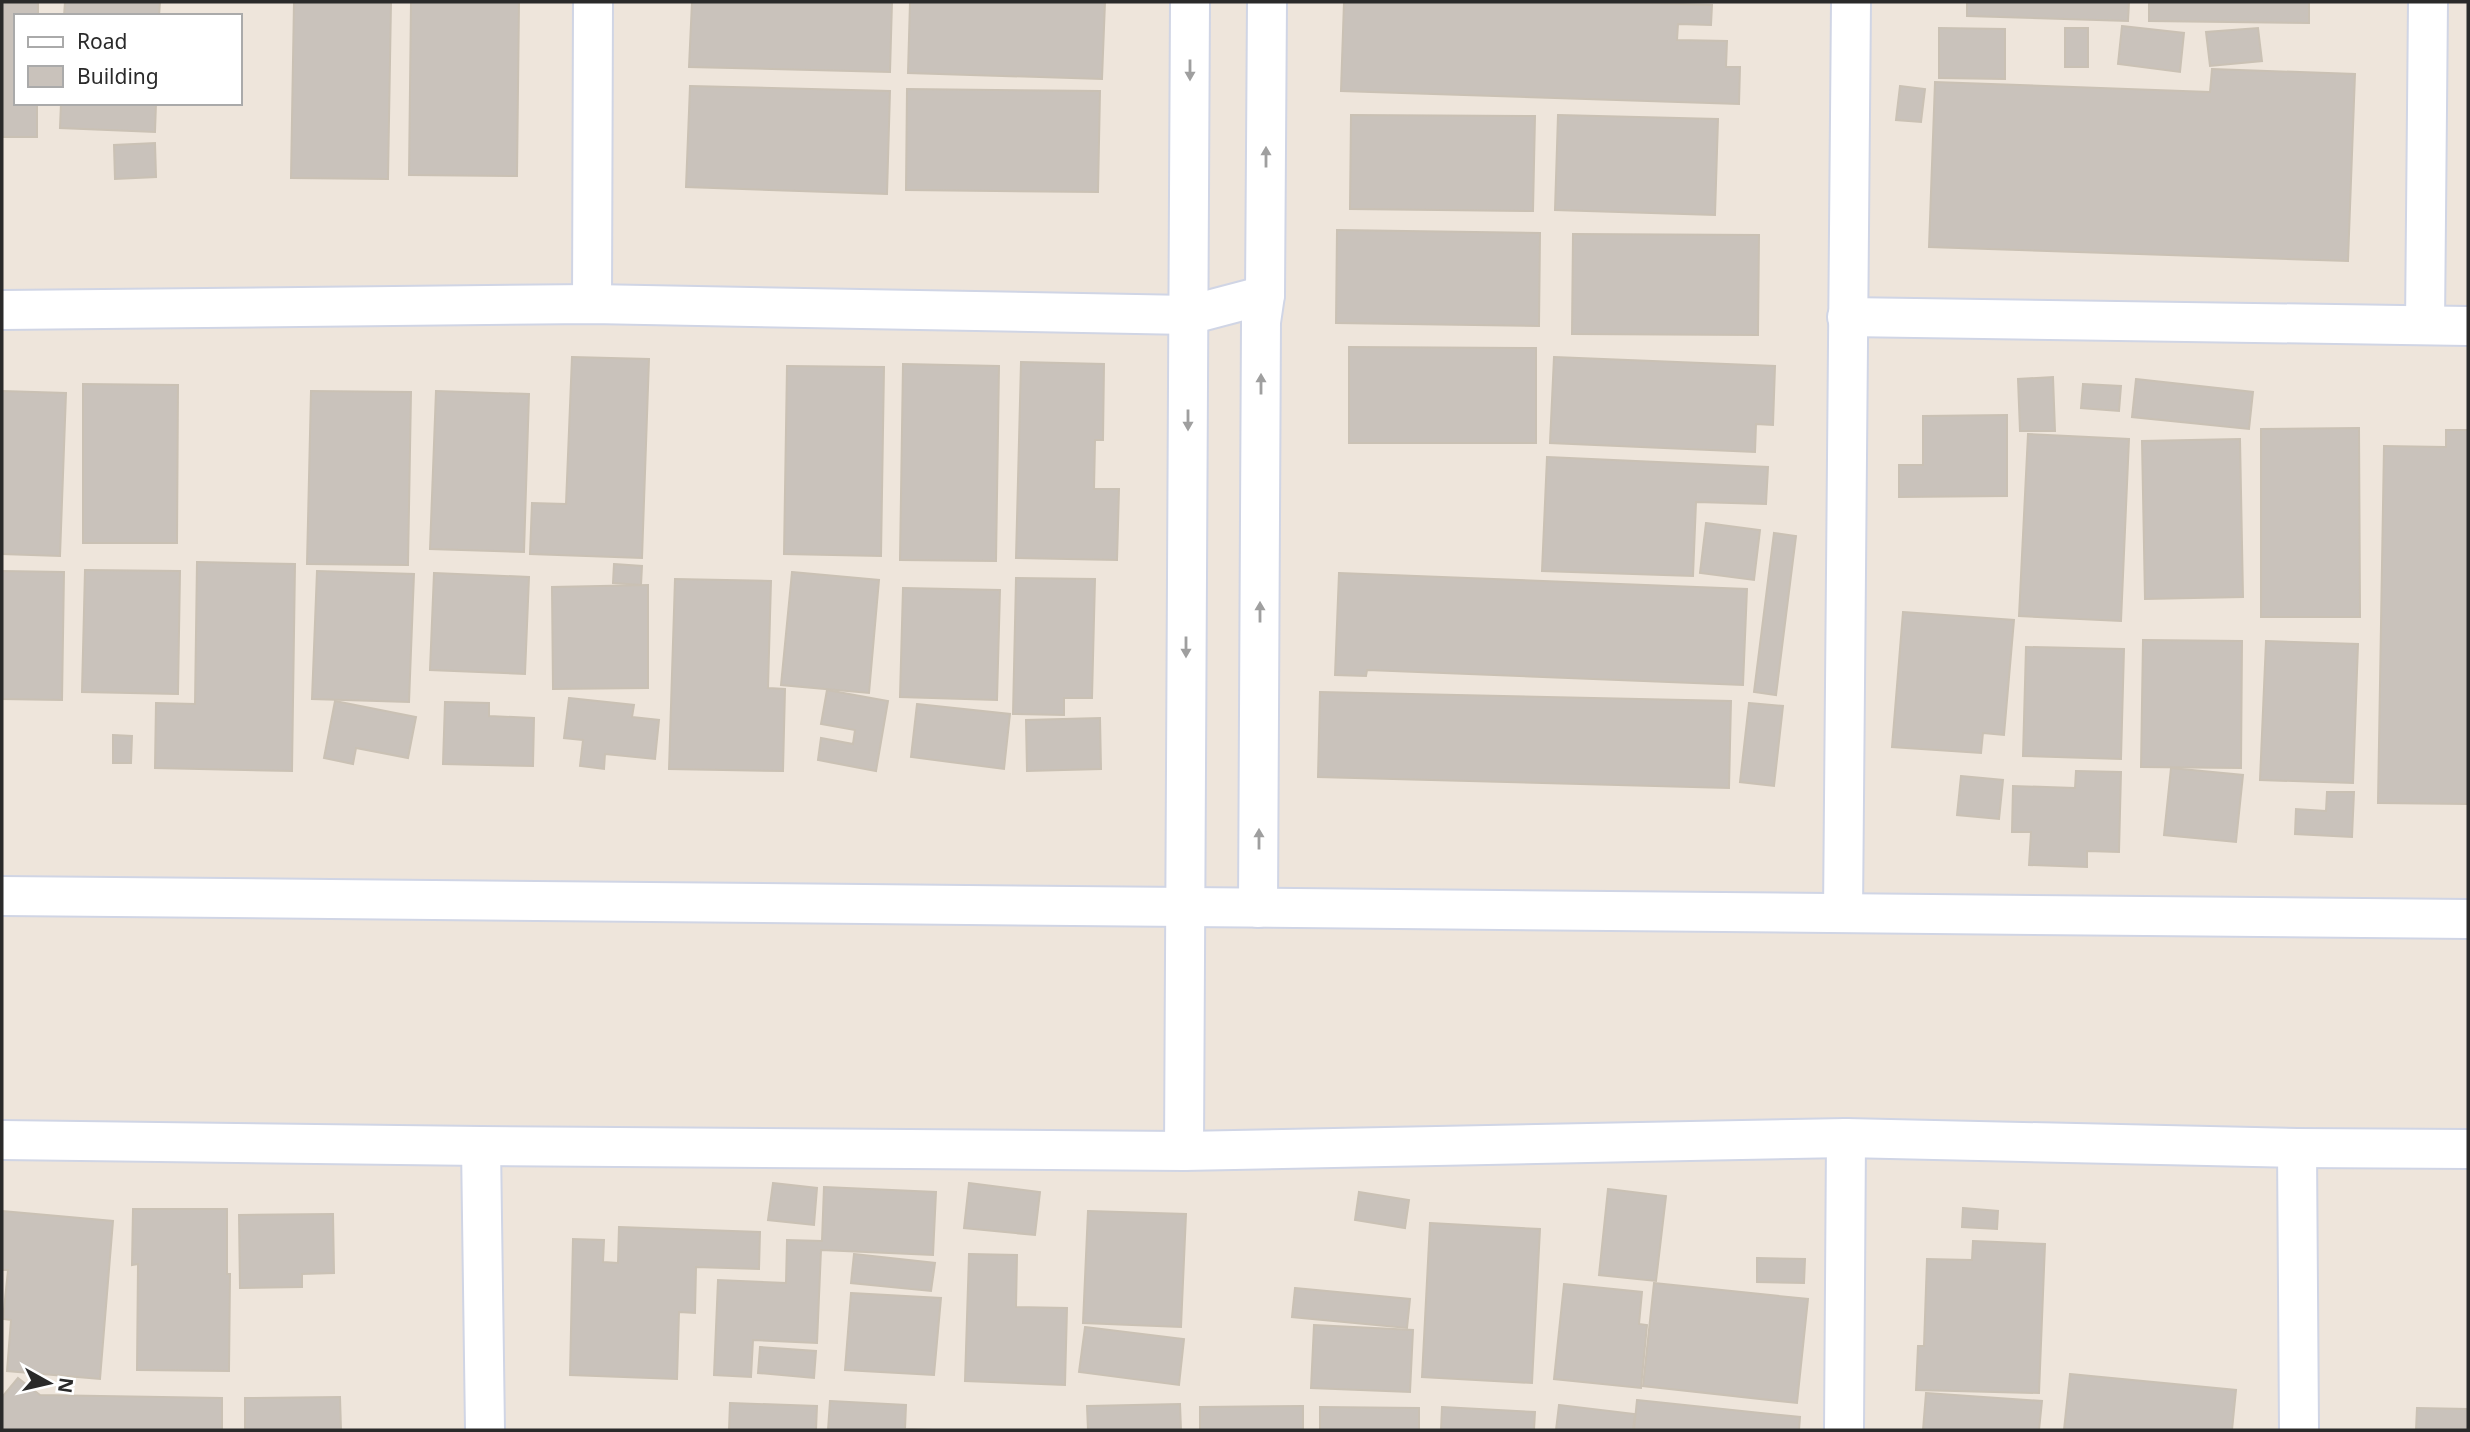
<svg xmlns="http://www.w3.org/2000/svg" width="2470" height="1432" font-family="'Noto Sans',sans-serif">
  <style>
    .building { fill: #c9c2bb; stroke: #cac1b4; stroke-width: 2 }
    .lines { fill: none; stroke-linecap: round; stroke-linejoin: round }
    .minor-casing { stroke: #d0d5e5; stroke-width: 42 }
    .minor { stroke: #fff; stroke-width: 38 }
    .oneway { fill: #9f9f9f }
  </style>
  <rect width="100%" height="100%" fill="#eee5db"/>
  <g class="building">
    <path d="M2,2H38V16H16V103H37V137H2Z"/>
    <path d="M65,2H160L159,16H64Z"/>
    <path d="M294,2H391L388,179L291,178Z"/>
    <path d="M411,2H519L517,176L409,175Z"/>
    <path d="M692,2H892L890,72L689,67Z"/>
    <path d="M910,2H1105L1102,79L908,73Z"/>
    <path d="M1344,2H1622L1712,5L1711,25L1678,24L1677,40L1727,41L1726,67H1740L1739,104L1341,91Z"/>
    <path d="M1967,2H2129L2128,21L1967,16Z"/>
    <path d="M2149,2H2309V23L2149,21Z"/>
    <path d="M2122,26L2184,33L2180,72L2118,64Z"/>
    <path d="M1939,28L2005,29V79L1939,78Z"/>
    <rect x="2065" y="28" width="23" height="39"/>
    <path d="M2258,28L2262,61L2210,66L2206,32Z"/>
    <path d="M2212,69L2355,74L2348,261L1929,247L1935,82L2210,92Z"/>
    <path d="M690,86L890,91L887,194L686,187Z"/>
    <path d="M1900,86L1925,89L1921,122L1896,120Z"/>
    <path d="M907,89L1100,91L1098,192L906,190Z"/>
    <path d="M61,103H156L155,132L60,128Z"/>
    <path d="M1351,115L1535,116L1533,211L1350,209Z"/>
    <path d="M1558,115L1718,119L1715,215L1555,210Z"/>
    <path d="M155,143L156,177L115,179L114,145Z"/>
    <path d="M1337,230L1540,233L1539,326L1336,323Z"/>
    <path d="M1573,234L1759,235L1758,335L1572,334Z"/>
    <path d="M1349,347L1536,348V443H1349Z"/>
    <path d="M572,357L649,359L642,558L530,554L532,503L566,504Z"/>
    <path d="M1554,357L1775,366L1773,425L1756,424L1755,452L1550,443Z"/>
    <path d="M1021,362L1104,364L1103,440H1095L1094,489H1119L1117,560L1016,558Z"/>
    <path d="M903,364L999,366L996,561L900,560Z"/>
    <path d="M787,366L884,367L881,556L784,554Z"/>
    <path d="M2053,377L2055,431H2020L2018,379Z"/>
    <path d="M2136,379L2253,392L2249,429L2132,417Z"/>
    <path d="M83,384L178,385L177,543H83Z"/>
    <path d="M2083,384L2121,386L2119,411L2081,408Z"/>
    <path d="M2,391L66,393L60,556L2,554Z"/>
    <path d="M311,391L411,392L408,565L307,564Z"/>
    <path d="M436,391L529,394L524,552L430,549Z"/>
    <path d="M2007,415V496L1899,497V465H1923V416Z"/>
    <path d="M2359,428L2360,617H2261V429Z"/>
    <path d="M2446,430H2468V804L2378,803L2384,446L2446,447Z"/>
    <path d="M2028,434L2129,439L2121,621L2019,616Z"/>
    <path d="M2240,439L2243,597L2145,599L2142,441Z"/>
    <path d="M1547,457L1768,467L1766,504L1696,502L1693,576L1542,571Z"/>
    <path d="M1706,523L1760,530L1754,580L1700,573Z"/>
    <path d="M1774,533L1796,536L1776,695L1754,692Z"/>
    <path d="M197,562L295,564L292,771L155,768L156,703L195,704Z"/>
    <path d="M614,564L642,566L641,585L613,583Z"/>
    <path d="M85,570L180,571L178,694L82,692Z"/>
    <path d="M2,571L64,572L62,700L2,699Z"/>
    <path d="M317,571L414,574L409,702L312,699Z"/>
    <path d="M792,572L879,580L869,693L781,685Z"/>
    <path d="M434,573L529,577L525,674L430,670Z"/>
    <path d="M1339,573L1747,589L1743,685L1367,670L1366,676L1335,675Z"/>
    <path d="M1016,578L1095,579L1092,698H1064V715L1013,714Z"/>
    <path d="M675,579L771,581L768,688L785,689L783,771L669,769Z"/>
    <path d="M648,585V688L553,689L552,587Z"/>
    <path d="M903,588L1000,590L997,700L900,697Z"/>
    <path d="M1903,612L2014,620L2004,735L1983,733L1981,753L1892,747Z"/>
    <path d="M2143,640L2242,641L2241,768L2141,767Z"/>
    <path d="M2266,641L2358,644L2353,783L2260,780Z"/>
    <path d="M2026,647L2124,649L2121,759L2023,756Z"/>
    <path d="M827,690L888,701L876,771L818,760L821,738L853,744L855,730L821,724Z"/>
    <path d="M1320,692L1731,701L1729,788L1318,777Z"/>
    <path d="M569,698L634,705L632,717L659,720L655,759L605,754L604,769L580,766L583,740L564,738Z"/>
    <path d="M335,701L416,717L408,758L356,748L353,764L324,758Z"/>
    <path d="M445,702L489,703V716L534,718L533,766L443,764Z"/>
    <path d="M1749,703L1783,706L1774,786L1740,782Z"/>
    <path d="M917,704L1010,714L1004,769L911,757Z"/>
    <path d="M1100,718L1101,769L1027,771L1026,720Z"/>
    <path d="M113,735L132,736L131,763H113Z"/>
    <path d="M2171,768L2243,775L2236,842L2164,835Z"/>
    <path d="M2076,771L2121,772L2119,852L2087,851V867L2029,865L2031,832H2012L2013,786L2075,788Z"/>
    <path d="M1961,776L2003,780L1999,819L1957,815Z"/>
    <path d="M2327,792H2354L2352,837L2295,834L2296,809L2326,811Z"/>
    <path d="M773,1183L817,1188L814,1225L768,1220Z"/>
    <path d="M969,1183L1040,1192L1035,1235L964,1228Z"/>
    <path d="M824,1187L936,1192L933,1255L821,1250L817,1343L753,1340L751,1377L714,1375L718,1280L786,1283L787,1240L822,1241Z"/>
    <path d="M1608,1189L1666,1196L1656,1281L1599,1275Z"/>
    <path d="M1359,1192L1409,1200L1405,1228L1355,1220Z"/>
    <path d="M1963,1208L1998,1211L1997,1229L1962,1227Z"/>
    <path d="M133,1209H227V1274H230L229,1371L137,1370L138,1264L132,1265Z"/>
    <path d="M2,1211L113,1221L100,1379L7,1371L11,1320L3,1319L8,1270H2Z"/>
    <path d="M1088,1211L1186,1214L1181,1327L1083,1323Z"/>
    <path d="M333,1214L334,1273L302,1274V1287L240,1288L239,1215Z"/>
    <path d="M1430,1223L1540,1229L1532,1383L1422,1377Z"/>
    <path d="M619,1227L760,1232L759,1269L696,1267L695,1313L679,1312L677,1379L570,1375L573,1239L604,1240L603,1262L618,1263Z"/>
    <path d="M1973,1241L2045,1244L2039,1393L1916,1390L1918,1346H1924L1927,1259L1972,1260Z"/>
    <path d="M854,1254L935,1263L931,1291L851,1283Z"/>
    <path d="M969,1254L1017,1255L1016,1307L1067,1308L1065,1385L965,1381Z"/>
    <path d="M1757,1258L1805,1259L1804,1283L1757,1282Z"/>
    <path d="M1654,1283L1808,1299L1797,1403L1643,1386Z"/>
    <path d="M1564,1284L1642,1292L1639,1324L1647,1325L1641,1388L1554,1379Z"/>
    <path d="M1295,1288L1410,1299L1407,1328L1292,1317Z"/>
    <path d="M851,1293L941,1298L934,1375L845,1370Z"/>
    <path d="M1314,1325L1413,1330L1410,1392L1311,1388Z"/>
    <path d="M1085,1327L1184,1339L1179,1385L1079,1372Z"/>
    <path d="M760,1347L816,1351L814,1378L758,1373Z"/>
    <path d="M2070,1374L2236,1390L2232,1430H2064Z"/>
    <path d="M18,1378L40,1395L222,1398V1430H2V1397Z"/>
    <path d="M1926,1393L2042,1401L2039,1430H1923Z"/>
    <path d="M340,1397L341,1430H245V1398Z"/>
    <path d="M1637,1400L1800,1417L1799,1430H1634Z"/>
    <path d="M830,1401L906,1405L905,1429L933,1430H828Z"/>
    <path d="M730,1403L817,1406L816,1430H729Z"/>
    <path d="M1180,1404L1181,1430H1088L1087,1406Z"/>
    <path d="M1559,1405L1635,1414L1633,1430H1556Z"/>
    <path d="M1303,1406V1430H1200V1407Z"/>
    <path d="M1320,1407L1419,1408V1430H1320Z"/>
    <path d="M1442,1407L1535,1412L1534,1430H1441Z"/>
    <path d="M2417,1408L2468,1409V1430H2416Z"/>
  </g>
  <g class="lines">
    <g class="minor-casing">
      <g id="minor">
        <path d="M592,304L593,2"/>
        <path d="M2,310L592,304L1189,315L1265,295"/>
        <path d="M1847,317L2468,326"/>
        <path d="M2425,325L2428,2"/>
        <path d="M2,896L2468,919"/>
        <path d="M1258,908L1261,322L1265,295L1267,2"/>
        <path d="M1843,913L1851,2"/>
        <path d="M2,1140L481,1146L1184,1151L1846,1138L2297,1148L2468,1149"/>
        <path d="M481,1146L485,1430"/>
        <path d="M2297,1148L2299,1430"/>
        <path d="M1184,1151L1190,2"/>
        <path d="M1844,1430L1846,1138"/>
      </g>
    </g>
    <use href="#minor" class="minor"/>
  </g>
  <defs><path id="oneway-solid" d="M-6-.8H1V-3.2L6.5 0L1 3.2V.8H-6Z" transform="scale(1.75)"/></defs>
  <g class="oneway">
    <use href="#oneway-solid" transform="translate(1190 70) rotate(90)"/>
    <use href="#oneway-solid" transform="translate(1266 157) rotate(-90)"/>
    <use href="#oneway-solid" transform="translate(1261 384) rotate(-90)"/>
    <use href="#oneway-solid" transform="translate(1188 420) rotate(90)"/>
    <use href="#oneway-solid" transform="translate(1260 612) rotate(-90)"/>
    <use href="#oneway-solid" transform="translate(1186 647) rotate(90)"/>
    <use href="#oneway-solid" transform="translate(1259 839) rotate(-90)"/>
  </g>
  <rect width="2470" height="1432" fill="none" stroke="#2a2a2a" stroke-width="7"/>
  <rect x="14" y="14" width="228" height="91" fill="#ffffff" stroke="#aaaaaa" stroke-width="2"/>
  <rect x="28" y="37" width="35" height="10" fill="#ffffff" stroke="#aaaaaa" stroke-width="2"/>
  <text x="77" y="49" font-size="21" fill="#2a2a2a">Road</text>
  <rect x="28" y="66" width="35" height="21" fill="#c9c2bb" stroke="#aaaaaa" stroke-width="2"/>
  <text x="77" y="84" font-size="21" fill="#2a2a2a">Building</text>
  <g transform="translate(49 1383) rotate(98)" stroke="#ffffff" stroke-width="5" paint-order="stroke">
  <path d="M0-5L12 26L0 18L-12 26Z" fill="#2a2a2a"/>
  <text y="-10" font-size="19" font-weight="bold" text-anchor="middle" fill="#2a2a2a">N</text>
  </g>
</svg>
